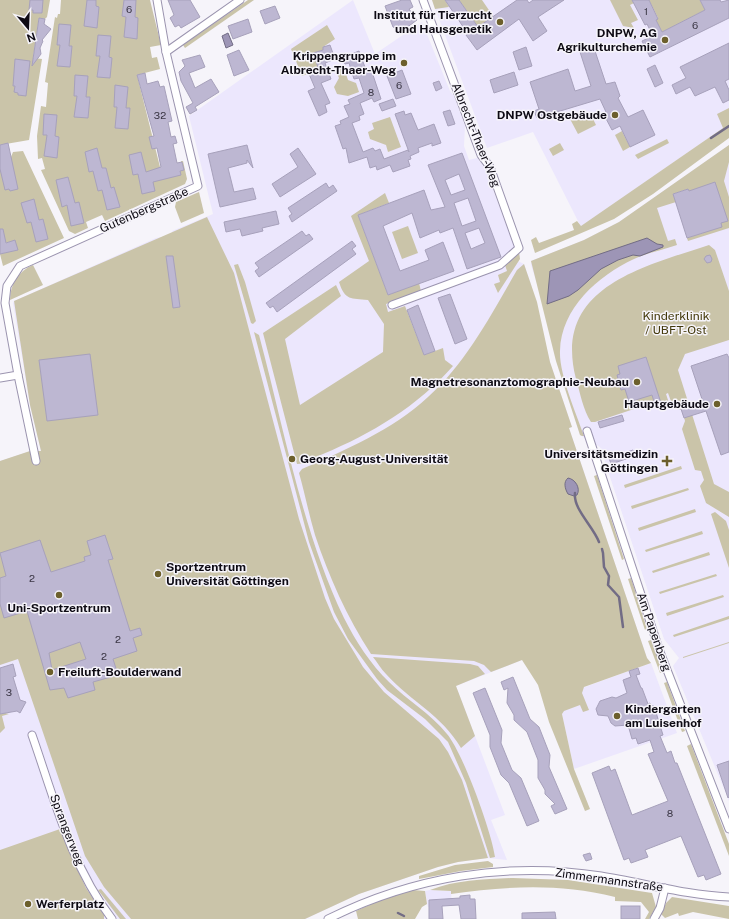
<svg xmlns="http://www.w3.org/2000/svg" width="729" height="919" font-family="'Public Sans',sans-serif">
  <style>
    .built { fill: #ece7fd }
    .green { fill: #cac4a9 }
    .water { fill: #9d95b6; stroke: #726c85 }
    .lines { fill: none; stroke-linecap: round; stroke-linejoin: round }
    .stream { stroke: #726c85; stroke-width: 2.5 }
    .building { fill: #bdb7d2; stroke: #a7a1bb; fill-rule: evenodd }
    .street-casing { stroke: #9b94af; stroke-width: 9 }
    .street { stroke: #fff; stroke-width: 7 }
    .poi-dot { fill: #6c5f2c; stroke: #f6f4fa; stroke-width: 1.5 }
    .labels { text-anchor: middle; stroke-width: 3; stroke-linejoin: round; paint-order: stroke }
    .number-label { font-size: 10px; fill: #3a3644 }
    .poi-label { font-size: 12px; font-weight: bold; fill: #0e0b14; stroke: #f6f4fa; text-anchor: end }
    .street-label { font-size: 12px; fill: #0e0b14; stroke: #f6f4fa }
    .park-label { font-size: 12px; fill: #43390b; stroke: #f6f4fa }
  </style>
  <rect width="100%" height="100%" fill="#f6f4fa"/>
  <g class="built">
    <path d="M353,0L375,54L422,22L450,91L454,96L465,126L464,146L469,160L477,158L485,168L512,241L519,252L520,259L518,261L524,264L531,284L550,362L572,427L569,428L647,658L522,660L456,686L505,815L491,820L507,860L487,858L458,862L438,867L359,894L305,919H0V461L30,451H41L30,405L13,303L14,301L156,238L162,237L173,233L172,231L213,214L189,116Z"/>
    <path d="M432,0H729V124L581,227L533,132L487,148Z"/>
    <path d="M729,145V801L673,666L679,658L664,639L600,447L580,435L556,361L541,296L531,265V261L584,240L619,222Z"/>
    <path d="M651,663L677,733L574,769L562,714L571,692Z"/>
    <path d="M430,890L451,891L452,906L428,907L425,891Z"/>
  </g>
  <g class="green">
    <path d="M0,0H50L47,17L45,19L39,18L33,58L42,59L29,140L0,145Z"/>
    <path d="M61,0H150L161,45L150,47L152,58L157,57L160,69L137,75L160,167L181,175L180,171L183,170L181,161H183L187,179L185,184L105,221L102,215L86,222L88,228L75,234L69,231L41,170L45,169L42,158L38,159L37,136L41,106L46,107L48,83L45,82L55,17L57,18L58,14H60Z"/>
    <path d="M248,0H254L185,48L183,45Z"/>
    <path d="M432,0H445L449,7L435,9Z"/>
    <path d="M459,0H482L493,16L478,27Z"/>
    <path d="M610,0H632L634,3L630,5L638,20L631,23L634,28L623,26Z"/>
    <path d="M649,0H700L705,10L662,32L656,20L658,18Z"/>
    <path d="M327,25L335,39L323,47V50L313,53L319,70L302,76L291,49Z"/>
    <path d="M343,65L348,80L356,83L359,92L348,96L337,94L334,87L339,78L335,68Z"/>
    <path d="M729,108V138L653,194L614,219L535,253L531,240L536,237L539,243L574,230L572,224L577,221L581,226L723,128L717,114Z"/>
    <path d="M590,113L596,125L578,134L570,119Z"/>
    <path d="M390,117L401,147L388,152L386,145L370,139L368,132L374,129L372,123Z"/>
    <path d="M622,131L630,147L623,151L615,135Z"/>
    <path d="M667,139L669,143L638,159L635,155Z"/>
    <path d="M560,143L564,150L553,156L549,149Z"/>
    <path d="M729,145V162L724,181L729,197V228L688,241L687,238L703,233L702,231L688,189L673,194L676,202L657,208L668,241L675,239L677,245C663,250 647,253 634,259C598,276 561,308 560,351C559,374 576,413 584,436H582L580,435L556,361L531,261L584,240L619,222Z"/>
    <path d="M23,151L64,238L3,266L0,254L11,251L9,242L0,244V160L11,157L13,152Z"/>
    <path d="M199,192L204,213L181,223L175,207L176,202Z"/>
    <path d="M385,193L389,203L358,215L388,295L419,283L421,291L386,304L388,312L405,306L424,355L443,348L445,360L453,366C418,406 371,434 323,454C315,457 305,464 297,464L263,333L336,285L341,296L285,339L300,405L383,352L384,324L368,300C351,298 345,301 339,282L369,261L351,216Z"/>
    <path d="M207,217L234,273L299,519L325,598L334,619L363,667L384,692L439,739L448,752L462,780L488,858L458,862L438,867L359,894L305,919H131L104,887L85,856L18,659L0,665V461L30,451H41L30,405L14,301Z"/>
    <path d="M408,226L418,253L402,259L392,232Z"/>
    <path d="M709,245L715,250L729,291V340L685,354L678,370L714,484L729,492V517L706,503L700,486L704,480L701,471L695,470L682,429L685,421L682,410C672,408 671,401 668,393L666,394L669,403L655,402L595,422H591C583,410 580,392 576,379C552,287 643,267 709,245Z"/>
    <path d="M519,252L520,259L498,293L494,284L500,282L498,275L507,271L505,265Z"/>
    <path d="M238,264L245,282L256,321L253,324L251,323L234,265Z"/>
    <path d="M524,264L537,302L550,362L572,427L569,428L647,658L651,663L584,687L582,693L589,710L583,712L580,705L564,711L562,714L574,769L590,809L585,811L549,722L538,685L522,660L491,672L484,665L474,661L371,654C347,617 329,577 315,535C309,515 305,494 299,473L302,469C345,450 393,430 428,397C466,363 491,315 517,270Z"/>
    <path d="M33,265L43,285L10,300C10,285 18,271 33,265Z"/>
    <path d="M254,332L259,335C284,428 302,531 344,618C355,640 371,665 389,682C408,701 430,713 447,734C463,753 492,833 495,857L490,858L466,783L448,742L425,719L387,690L377,679L348,639L334,612L309,542Z"/>
    <path d="M681,466L682,469L625,488L624,485Z"/>
    <path d="M597,475L624,559L622,560L594,476Z"/>
    <path d="M688,488L689,490L632,509L631,506Z"/>
    <path d="M695,509L696,512L639,531L638,528Z"/>
    <path d="M715,512L726,521L729,530V568L711,514Z"/>
    <path d="M702,531L703,534L646,552L645,550Z"/>
    <path d="M709,552L710,555L653,573L652,571Z"/>
    <path d="M716,574L717,576L663,593L660,594L659,592Z"/>
    <path d="M631,578L647,629L645,630L628,579Z"/>
    <path d="M723,595L724,597L667,616L666,613Z"/>
    <path d="M729,616V619L674,637L673,635Z"/>
    <path d="M651,640L663,672L660,673L648,641Z"/>
    <path d="M729,642V643L683,658V657Z"/>
    <path d="M373,657L470,664L478,666L485,674L456,686L475,736L461,748C441,714 411,702 386,674C381,669 377,662 373,657Z"/>
    <path d="M667,682L685,731L682,732L664,683Z"/>
    <path d="M5,713L9,714L2,716L5,728L0,733V714Z"/>
    <path d="M691,744L729,844V856L687,746Z"/>
    <path d="M60,829L86,888L104,915V919H0V850Z"/>
    <path d="M488,861L493,864V867L461,871L419,879V876L455,865Z"/>
    <path d="M513,878L568,880L652,893L656,907L649,919H645L649,912L641,902L615,901V897C558,883 508,886 451,894V891L430,890C456,880 485,879 513,878Z"/>
    <path d="M101,889L126,919H120L98,890Z"/>
    <path d="M413,890L425,891L427,904L422,907L415,919H358L356,911L378,901Z"/>
    <path d="M672,897L729,906V919L693,912L679,916L678,913L665,918L661,914L666,903Z"/>
  </g>
  <g class="water">
    <path d="M228,33L233,45L226,48L222,36Z"/>
    <path d="M647,238L657,244L663,245V247L640,256L633,255L618,260L601,269L578,290L569,296L547,304L550,271Z"/>
    <path d="M568,478C575,479 581,488 577,495L574,496L568,494C565,489 563,482 568,478Z"/>
  </g>
  <g class="lines">
    <g class="stream">
      <path d="M711,138L729,126"/>
      <path d="M575,493C573,509 593,526 599,542"/>
      <path d="M602,549L603,553L604,567L609,576L608,585L619,597L623,627"/>
      <path d="M398,913L404,916"/>
    </g>
  </g>
  <g class="building">
    <path d="M30,0H43L42,13H33V10H29Z"/>
    <path d="M87,0H96V6L99,7L97,28L84,26Z"/>
    <path d="M124,0H136L135,17L138,18L137,39L124,37L126,17L122,16Z"/>
    <path d="M168,0H190L200,17L181,28L179,25L175,27L170,18L174,15Z"/>
    <path d="M402,0H410L413,7L409,9L417,20L402,31L393,27L385,6Z"/>
    <path d="M445,0H459L478,27L517,0H527L529,3L533,0H564L538,17L547,31L533,41L519,19L477,50L466,35L468,34Z"/>
    <path d="M632,0H649L658,19L656,20L662,32L705,10L700,0H720L721,2L729,0V18L650,57L642,41L653,36L647,24L645,25Z"/>
    <path d="M275,6L280,18L265,24L260,11Z"/>
    <path d="M39,18L45,19L44,24L51,29L42,40L43,41L40,48L41,54L32,66Z"/>
    <path d="M248,19L252,32L233,39L228,26Z"/>
    <path d="M59,24L71,25L69,46H72L70,67L57,66L60,45H57Z"/>
    <path d="M98,35L111,36L109,57L112,58L110,78L97,77L100,56H96Z"/>
    <path d="M729,43V79L725,81L729,90V100L723,103L715,87L695,96L690,87L676,94L672,85L686,78L680,67Z"/>
    <path d="M330,45L335,59L325,63L331,79L321,83L330,103L325,105L327,112L319,116L308,91L315,88L309,74L319,70L313,53L323,50V47Z"/>
    <path d="M526,47L532,66L519,70L513,52Z"/>
    <path d="M594,48L606,84L615,82L620,96L618,98L628,117L643,110L655,135L630,147L620,126L612,130L603,113L606,112L600,99L537,118L534,111L539,109L530,82L568,69L575,91L591,86L580,52Z"/>
    <path d="M239,50L249,70L234,76L227,55Z"/>
    <path d="M359,51L366,70L371,69L381,99L374,102L372,98L360,103L364,114L359,116L360,120L352,123L363,152L373,148L375,151L380,149L384,159L408,150L409,152L395,114L404,111L405,115L411,113L418,130L434,124L441,143L432,146V143L418,148L419,152L410,156L411,159L408,160L410,166L393,172L390,165L377,170L376,166L370,168L367,157L349,163L346,148L343,149L335,126L341,124L340,121L349,117L344,106L350,104L348,100L364,93L359,78L354,79L349,63L345,64L342,58Z"/>
    <path d="M200,55L205,67L189,73L195,88L211,79L219,92L195,107L197,110L190,114L186,107L193,103L181,81L179,72L185,66L182,60Z"/>
    <path d="M15,59L30,61L26,96L18,95V93L14,92L15,86H13Z"/>
    <path d="M655,65L663,83L655,87L647,69Z"/>
    <path d="M402,70L411,94L396,99L387,76Z"/>
    <path d="M514,72L518,85L494,93L490,80Z"/>
    <path d="M145,73L147,84L158,81L160,87L164,86L172,121L168,122L171,137L175,136L177,143L173,144L177,163L182,162L184,170L180,171L181,175L153,182L155,191L142,194L138,174L133,175L129,155L141,152L146,172L161,167L157,148L152,149L149,137L154,136L137,75Z"/>
    <path d="M75,75L88,76L86,97H90L88,118L74,117L77,96H74Z"/>
    <path d="M439,81L442,88L436,91L433,83Z"/>
    <path d="M115,85L128,87L126,108H130L128,129L115,128L117,107H114Z"/>
    <path d="M393,99L396,106L382,111L379,104Z"/>
    <path d="M450,110L455,124L448,126L443,112Z"/>
    <path d="M44,114L57,115L55,136L59,137L57,158L44,156L47,135H43Z"/>
    <path d="M8,143L18,189L10,191L9,189L5,190L0,169V145Z"/>
    <path d="M247,145L253,168L247,160V163L228,168L234,192L253,188L256,199L220,207L208,154Z"/>
    <path d="M97,148L102,168H106L111,188L114,187L120,207L107,210L102,190L98,191L93,171L89,172L85,152Z"/>
    <path d="M298,148L316,174L280,197L272,184L298,167L290,154Z"/>
    <path d="M462,153L501,257L467,269L453,228L440,233L439,230L420,238L412,213L383,226L400,271L429,260L425,250L443,242L454,271L388,295L358,215L424,190L431,210L445,207L428,165ZM459,174L465,190L451,195L445,180ZM468,198L476,221L462,226L454,203ZM479,228L485,243L471,249L465,233Z"/>
    <path d="M68,177L75,203L79,202L84,223L71,226L67,205L62,207L56,180Z"/>
    <path d="M715,182L728,221L721,223L722,227L687,238L673,194L688,189L689,191Z"/>
    <path d="M326,183L329,188L333,185L337,191L292,222L289,216L292,214L288,208Z"/>
    <path d="M34,199L39,220L43,219L48,239L36,242L31,222L27,223L21,203Z"/>
    <path d="M276,211L279,224L262,228L263,231L242,236L240,229L226,232L224,222Z"/>
    <path d="M0,229H3L6,243L15,240L18,250L0,254Z"/>
    <path d="M302,231L306,236L309,234L313,239L259,277L255,271L259,268L255,263Z"/>
    <path d="M352,241L356,246L352,249L356,254L277,312L273,306L270,308L266,303Z"/>
    <path d="M710,255L712,259L711,262L707,263L704,259L706,256Z"/>
    <path d="M166,256H173L180,307L173,308Z"/>
    <path d="M450,294L467,339L455,344L438,298Z"/>
    <path d="M418,305L435,351L424,355L407,310Z"/>
    <path d="M90,354L98,415L47,421L39,360Z"/>
    <path d="M727,354L729,358V452L721,455L706,411L684,418L681,409L703,402L691,366Z"/>
    <path d="M646,357L662,406L656,408L652,395L629,402L625,389L621,390L617,375L620,374L618,366Z"/>
    <path d="M622,415L624,421L600,428L598,422Z"/>
    <path d="M633,450L635,456L611,464L609,458Z"/>
    <path d="M105,535L113,559L108,560L130,631L140,628L142,635L133,638L137,651L113,659L118,675L93,682L95,690L68,698L64,688L50,690L27,611L4,618L0,604V578L6,576L0,553L40,540L51,572L85,561L84,557L91,555L87,541ZM80,642L86,659L52,670L49,653Z"/>
    <path d="M13,664L16,676L13,677L20,700L26,702L20,713L17,711L0,714V668Z"/>
    <path d="M638,668L640,674L636,675L641,688H642L648,704L650,703L652,706H654L663,735L660,736L667,753L671,751L675,763H677L721,874L706,880L704,875L698,877L681,836L645,850L648,857L631,863L629,858L624,860L592,773L609,766L611,771L615,769L632,815L668,801L648,754L654,752L650,740L638,744L636,738L632,739L628,725L615,726L611,723L608,716L598,715L596,709L600,701L612,697L616,698L627,693L623,680L631,677L629,671Z"/>
    <path d="M513,677L530,719L539,727L550,755L549,767L567,809L555,814L551,806L555,804L545,794V790L538,778V760L527,732L514,720V715L507,703L508,688L504,690L501,682Z"/>
    <path d="M485,688L502,730L501,743L512,770L521,778L539,821L527,826L509,783L501,775L490,747V735L473,693Z"/>
    <path d="M729,761V797L728,798L717,765Z"/>
    <path d="M590,853L592,859L586,861L583,855Z"/>
    <path d="M470,895V899H475L476,919H461L459,905L442,906L443,919H429V900L460,898V896Z"/>
    <rect x="621" y="906" width="19" height="13"/>
    <path d="M555,912L556,919H522V913Z"/>
  </g>
  <g class="lines">
    <g class="street-casing">
      <g id="street">
        <path d="M166,52L240,0"/>
        <path d="M392,305L500,265L519,248L490,167L481,155L423,0"/>
        <path d="M0,378L18,375"/>
        <path d="M587,431L660,652L729,829"/>
        <path d="M36,461L18,375L5,303L7,286L20,266L198,186L166,52L157,0"/>
        <path d="M32,735C54,798 71,866 112,919"/>
        <path d="M328,919C412,877 507,861 601,876C644,883 686,895 729,897"/>
        <path d="M654,919L660,908L665,888"/>
      </g>
    </g>
    <use href="#street" class="street"/>
  </g>
  <g class="poi-dot">
    <circle cx="500" cy="22" r="4"/>
    <circle cx="665" cy="40" r="4"/>
    <circle cx="404" cy="63" r="4"/>
    <circle cx="615" cy="115" r="4"/>
    <circle cx="637" cy="382" r="4"/>
    <circle cx="717" cy="404" r="4"/>
    <circle cx="292" cy="459" r="4"/>
    <path d="M665 455h4v4h4v4h-4v4h-4v-4h-4v-4h4z"/>
    <circle cx="158" cy="574" r="4"/>
    <circle cx="59" cy="595" r="4"/>
    <circle cx="50" cy="672" r="4"/>
    <circle cx="617" cy="716" r="4"/>
    <circle cx="28" cy="904" r="4"/>
  </g>
  <g class="labels">
    <g class="number-label">
      <text x="129" y="13">6</text>
      <text x="646" y="15">1</text>
      <text x="695" y="29">6</text>
      <text x="399" y="89">6</text>
      <text x="371" y="96">8</text>
      <text x="160" y="119">32</text>
      <text x="32" y="582">2</text>
      <text x="118" y="643">2</text>
      <text x="104" y="660">2</text>
      <text x="9" y="696">3</text>
      <text x="670" y="817">8</text>
    </g>
    <g class="poi-label">
      <text x="492" y="19">Institut für Tierzucht<tspan x="492" dy="14">und Hausgenetik</tspan></text>
      <text x="657" y="37">DNPW, AG<tspan x="657" dy="14">Agrikulturchemie</tspan></text>
      <text x="396" y="60">Krippengruppe im<tspan x="396" dy="14">Albrecht-Thaer-Weg</tspan></text>
      <text x="607" y="119">DNPW Ostgebäude</text>
      <text x="629" y="386">Magnetresonanztomographie-Neubau</text>
      <text x="709" y="408">Hauptgebäude</text>
      <text x="658" y="458">Universitätsmedizin<tspan x="658" dy="14">Göttingen</tspan></text>
      <text x="300" y="463" text-anchor="start">Georg-August-Universität</text>
      <text x="166" y="571" text-anchor="start">Sportzentrum<tspan x="166" dy="14">Universität Göttingen</tspan></text>
      <text x="59" y="612" text-anchor="middle">Uni-Sportzentrum</text>
      <text x="58" y="676" text-anchor="start">Freiluft-Boulderwand</text>
      <text x="625" y="713" text-anchor="start">Kindergarten<tspan x="625" dy="14">am Luisenhof</tspan></text>
      <text x="36" y="908" text-anchor="start">Werferplatz</text>
    </g>
    <g class="street-label">
      <text transform="translate(476 135) rotate(68)" y="4">Albrecht-Thaer-Weg</text>
      <text transform="translate(144 210) rotate(-24)" y="4">Gutenbergstraße</text>
      <text transform="translate(654 632) rotate(71)" y="4">Am Papenberg</text>
      <text transform="translate(67 830) rotate(69)" y="4">Sprangerweg</text>
      <text transform="translate(609 880) rotate(8)" y="4">Zimmermannstraße</text>
    </g>
    <g class="park-label">
      <text x="676" y="320">Kinderklinik<tspan x="676" dy="14">/ UBFT-Ost</tspan></text>
    </g>
  </g>
  <g transform="translate(28 28) rotate(161)" stroke="#f6f4fa" stroke-width="3" paint-order="stroke">
  <path d="M0-3L7 15L0 10L-7 15Z" fill="#0e0b14"/>
  <text y="-6" font-size="11" font-weight="bold" text-anchor="middle" fill="#0e0b14">N</text>
  </g>
</svg>
